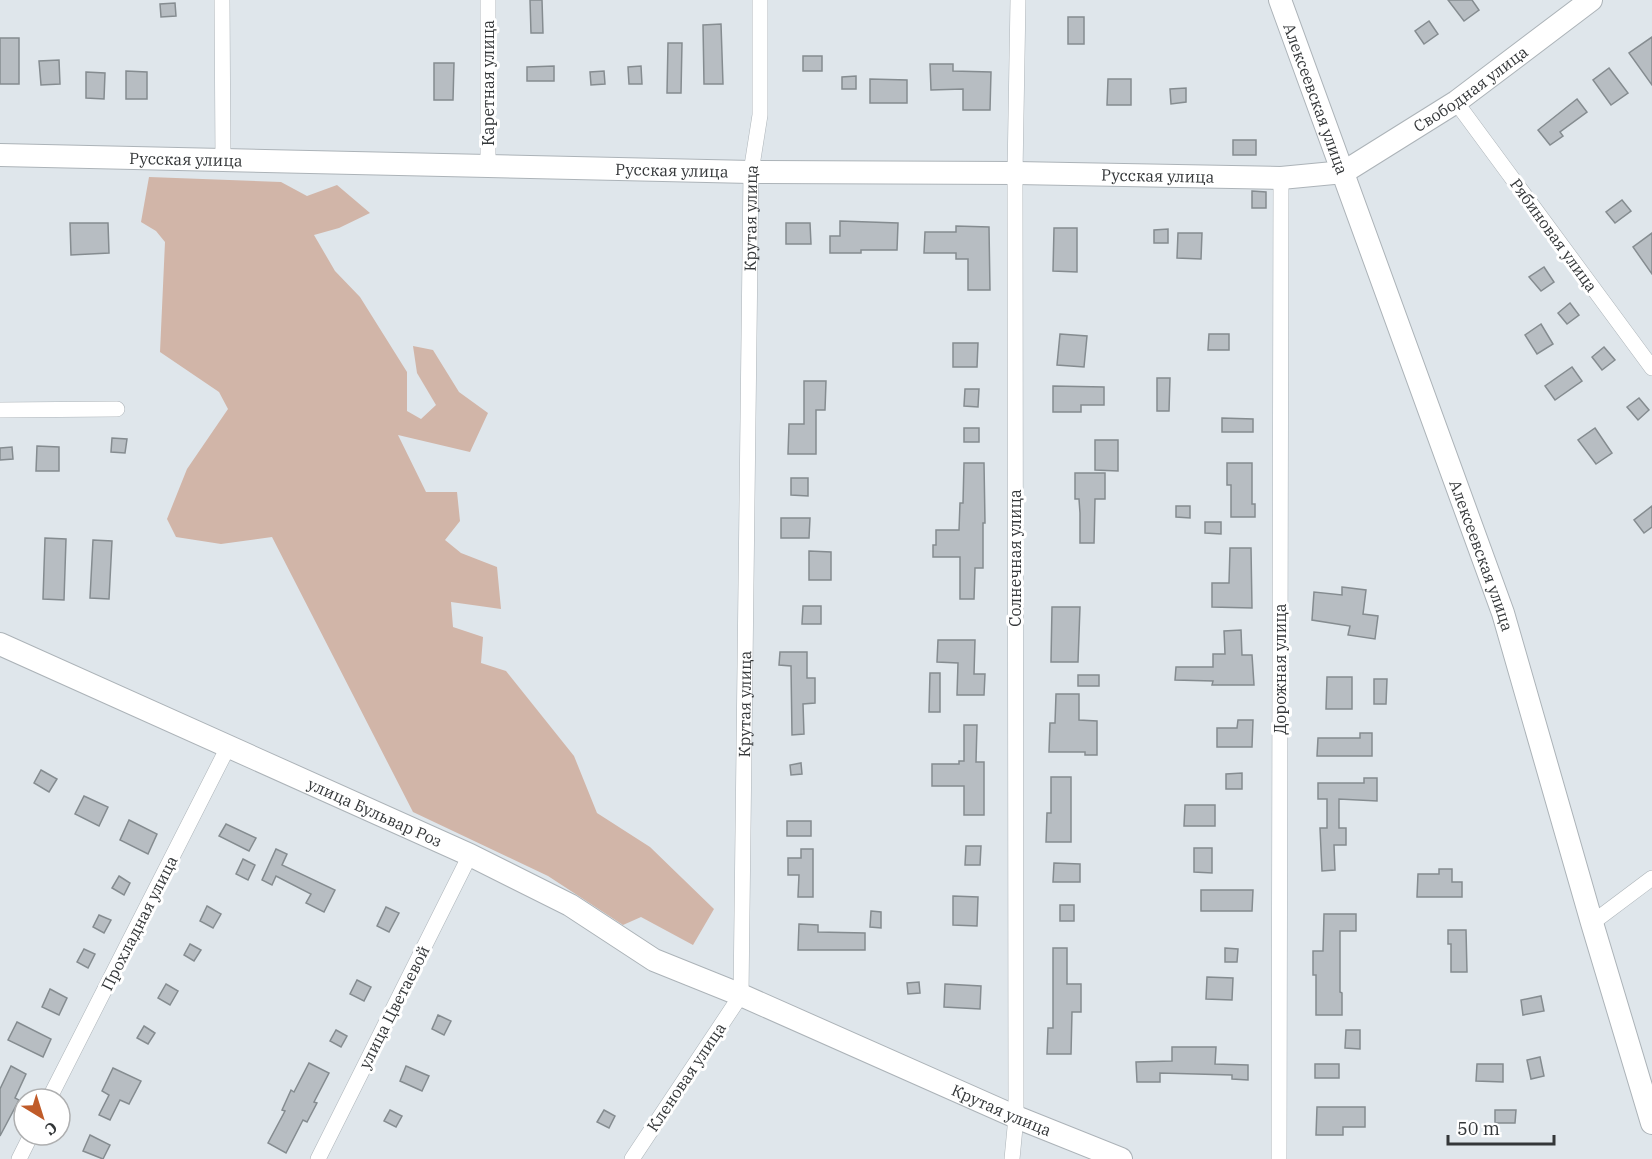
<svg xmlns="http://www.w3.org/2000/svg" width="1652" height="1159" font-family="'IBM Plex Serif',serif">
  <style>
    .green { fill: #d1b5a8 }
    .building { fill: #b7bdc2; stroke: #858c90; stroke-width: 1.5 }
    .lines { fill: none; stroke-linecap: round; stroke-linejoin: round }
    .street-casing { stroke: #acb3b8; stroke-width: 16 }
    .secondary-casing { stroke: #acb3b8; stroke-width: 24 }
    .street { stroke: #fff; stroke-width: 15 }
    .secondary { stroke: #fff; stroke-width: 22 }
    .labels { text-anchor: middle; stroke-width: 6; stroke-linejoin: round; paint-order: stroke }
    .street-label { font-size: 16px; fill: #343739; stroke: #fff }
  </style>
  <rect width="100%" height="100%" fill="#dfe6eb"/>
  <path class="green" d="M149,177L281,182L307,196L337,185L370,213L339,228L314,235L335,271L360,297L407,372V411L421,419L436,405L417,373L413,346L433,350L459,392L488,413L470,452L398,435L426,492H457L460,521L445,540L461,553L497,567L501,609L451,602L453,627L483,637L481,663L506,671L574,756L597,813L650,847L714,909L693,945L641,917L623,925L548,876L413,812L272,537L221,544L176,537L167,519L187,469L228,409L219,392L160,352L165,242L156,231L141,222Z"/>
  <g class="building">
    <path d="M530,0H542L543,33H531Z"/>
    <path d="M1448,0H1472L1479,10L1464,21Z"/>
    <path d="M175,3L176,16L161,17L160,4Z"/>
    <rect x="1068" y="17" width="16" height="27"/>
    <path d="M1429,21L1438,34L1424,44L1415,31Z"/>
    <path d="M721,24L723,84H704L703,25Z"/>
    <path d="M1652,37V85L1629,53Z"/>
    <rect x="0" y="38" width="19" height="46"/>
    <path d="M668,43H682L681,93H667Z"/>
    <rect x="803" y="56" width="19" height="15"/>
    <path d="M59,60L60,84L41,85L39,61Z"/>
    <path d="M434,63H454L453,100H434Z"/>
    <path d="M930,64H953V71L991,72L990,110H963V89L931,90Z"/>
    <path d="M554,66V81H527V67Z"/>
    <path d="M641,66L642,84H629L628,67Z"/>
    <path d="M1609,68L1628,93L1611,105L1593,80Z"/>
    <path d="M126,71L147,72V99H126Z"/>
    <path d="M604,71L605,84L591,85L590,72Z"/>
    <path d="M86,72L105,73L104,99L86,98Z"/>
    <path d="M856,76V89H842V77Z"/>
    <path d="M870,79L907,80V103H870Z"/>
    <path d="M1108,79H1131V105H1107Z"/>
    <path d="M1186,88V102L1171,104L1170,89Z"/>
    <path d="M1577,99L1587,112L1560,132L1563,136L1550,145L1538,130Z"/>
    <rect x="1233" y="140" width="23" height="15"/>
    <path d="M1252,191L1266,192V208H1252Z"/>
    <path d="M1622,200L1631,211L1615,223L1606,212Z"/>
    <path d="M840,221L898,223L897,250H861V253H830V236H840Z"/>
    <path d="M70,223H108L109,253L71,255Z"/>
    <path d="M786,223H810L811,244H786Z"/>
    <path d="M956,226L989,227L990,290H968V259H956V253H924L925,232H956Z"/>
    <path d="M1054,228H1077V272L1053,271Z"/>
    <path d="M1168,229V243H1154V230Z"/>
    <path d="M1178,233H1202L1201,259L1177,258Z"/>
    <path d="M1652,233V274L1633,247Z"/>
    <path d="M1544,267L1554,282L1541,291L1529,277Z"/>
    <path d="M1570,303L1579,315L1567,324L1558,313Z"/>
    <path d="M1541,324L1553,344L1537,354L1525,335Z"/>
    <path d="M1060,334L1087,336L1084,367L1057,365Z"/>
    <path d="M1209,334H1229V350H1208Z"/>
    <path d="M953,343H978L977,367H953Z"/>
    <path d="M1604,347L1615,360L1602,370L1592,357Z"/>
    <path d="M1572,367L1582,381L1555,400L1545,386Z"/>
    <path d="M1157,378H1170L1169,411H1157Z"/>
    <path d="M804,381H826L825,410H816V454H788L789,424H804Z"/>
    <path d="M1053,386L1104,387V405H1081V412H1053Z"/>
    <path d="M965,389H979L978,407L964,406Z"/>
    <path d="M1639,398L1649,410L1638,420L1627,407Z"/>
    <path d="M1222,418L1253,419V432H1222Z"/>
    <rect x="964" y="428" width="15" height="14"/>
    <path d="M1595,428L1612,453L1596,464L1578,440Z"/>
    <path d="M112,438L127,439L125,453L111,452Z"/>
    <path d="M1095,440H1118V471L1095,470Z"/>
    <path d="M37,446L59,447V471H36Z"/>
    <path d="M12,447L13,459L0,460V448Z"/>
    <path d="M964,463H984L985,523H983V568H975L974,599H960V557H933V545H936V530H959L960,503H963Z"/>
    <path d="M1227,463H1252V504H1255V517H1231V485H1227Z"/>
    <path d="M1075,473H1105V499H1095L1094,543H1080V513L1079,499H1075Z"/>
    <path d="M791,478H808V496L791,495Z"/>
    <path d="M1176,506H1190V518L1176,517Z"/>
    <path d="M1652,506V527L1644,533L1634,520Z"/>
    <path d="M781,518H810L809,538H781Z"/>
    <path d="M1205,522H1221V534L1205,533Z"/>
    <path d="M45,538L66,539L64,600L43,599Z"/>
    <path d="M93,540L112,541L109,599L90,598Z"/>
    <path d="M1230,548H1251L1252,608L1212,607V583H1229Z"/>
    <path d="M809,551L831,552V580H809Z"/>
    <path d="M1342,587L1366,590L1363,614L1378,616L1375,639L1348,635L1350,626L1312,620L1314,592L1342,595Z"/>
    <path d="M803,606H821V624H802Z"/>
    <path d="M1052,607H1080L1078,662H1051Z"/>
    <path d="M1241,630L1242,655H1252L1254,685H1212L1213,681L1175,680L1176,667H1213V654H1225L1224,631Z"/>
    <path d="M938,640H975L974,674H985L984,695H957L958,663L937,662Z"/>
    <path d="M780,652H807V678H815V703L803,704L804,734L792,735L791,666L779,665Z"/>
    <path d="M930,673H940V712H929Z"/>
    <rect x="1078" y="675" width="21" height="11"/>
    <path d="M1327,677H1352V709H1326Z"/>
    <path d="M1374,679H1387L1386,704H1374Z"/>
    <path d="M1056,694H1079V720L1097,721V755H1085V752H1049L1050,723H1055Z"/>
    <path d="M1238,720H1253L1252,747H1217V728H1237Z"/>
    <path d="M964,725H977L976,762H984V815H964V786H932V764H959V761H964Z"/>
    <path d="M1360,733H1372V756H1317L1318,738H1360Z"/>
    <path d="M801,763L802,774L791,775L790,765Z"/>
    <path d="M41,770L57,779L49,792L34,783Z"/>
    <path d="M1242,773V789H1226V774Z"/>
    <path d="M1051,777H1071V842H1046L1047,813H1051Z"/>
    <path d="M1364,778H1377V801L1339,799V828H1346V845H1334L1335,870L1322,871L1320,828H1327V799H1318V783H1364Z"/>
    <path d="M84,796L108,807L99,826L75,814Z"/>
    <path d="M1185,805H1215V826H1184Z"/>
    <path d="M129,820L157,834L148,854L120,840Z"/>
    <rect x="787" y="821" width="24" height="15"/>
    <path d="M226,824L256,838L249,851L219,836Z"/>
    <path d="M966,846H981L980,865H965Z"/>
    <path d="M1194,848H1212V873L1194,872Z"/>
    <path d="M276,849L287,854L282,865L335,890L324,912L306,903L311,894L276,876L272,885L262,880Z"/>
    <path d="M801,849H813V897H798L799,875H788V858H801Z"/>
    <path d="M243,859L255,865L248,880L236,874Z"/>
    <path d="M1054,863L1080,864V882H1053Z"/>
    <path d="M1439,869H1452V882H1462V897H1417L1418,874H1439Z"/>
    <path d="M119,876L130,883L124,895L112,888Z"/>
    <path d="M1201,890H1253L1252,911H1201Z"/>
    <path d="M953,896L978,897L977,926L953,925Z"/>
    <rect x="1060" y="905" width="14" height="16"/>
    <path d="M207,906L221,914L213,928L200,921Z"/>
    <path d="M386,907L399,913L389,932L377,926Z"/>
    <path d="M871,911L881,912V928L870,927Z"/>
    <path d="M1324,914H1356V931H1340V992L1342,993V1015H1316V975H1313V951H1323Z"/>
    <path d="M99,915L111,920L104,933L93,927Z"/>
    <path d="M799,924L818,925V932L865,933V950H798Z"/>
    <path d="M1448,930H1466L1467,972H1451V944H1448Z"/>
    <path d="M190,944L201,950L194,961L184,955Z"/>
    <path d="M1053,948H1067V984H1081V1012H1072L1071,1054H1047L1048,1028H1053Z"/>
    <path d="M1225,948L1238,949L1237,962H1225Z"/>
    <path d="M84,949L95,954L88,968L77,962Z"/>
    <path d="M1207,977L1233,978L1232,1000L1206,999Z"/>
    <path d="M357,980L371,987L364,1001L350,994Z"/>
    <path d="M919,982L920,993L908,994L907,983Z"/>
    <path d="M166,984L178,991L170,1005L158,998Z"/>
    <path d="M945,984L981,986L980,1009L944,1007Z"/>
    <path d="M50,989L67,998L59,1015L42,1007Z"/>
    <path d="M1541,996L1544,1011L1523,1015L1521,1000Z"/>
    <path d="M438,1015L451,1021L444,1035L432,1029Z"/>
    <path d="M17,1022L51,1039L43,1057L8,1040Z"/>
    <path d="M144,1026L155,1033L148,1044L137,1038Z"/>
    <path d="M336,1030L347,1036L341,1047L330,1041Z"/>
    <path d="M1346,1030H1360V1049L1345,1048Z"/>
    <path d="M1172,1047H1216L1215,1064L1248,1065V1080L1232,1079V1075L1160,1073V1082H1137L1136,1062L1172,1061Z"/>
    <path d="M1540,1057L1544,1076L1531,1079L1527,1060Z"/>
    <path d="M309,1063L329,1073L314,1102L317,1103L307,1122L303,1120L286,1153L268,1143L285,1111L282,1110L291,1090L294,1092Z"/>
    <rect x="1315" y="1064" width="24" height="14"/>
    <path d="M1477,1064H1503V1082L1476,1081Z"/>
    <path d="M11,1066L26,1074L15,1098L19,1100L0,1136V1089Z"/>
    <path d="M406,1066L429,1076L422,1091L400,1081Z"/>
    <path d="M113,1068L141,1081L129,1104L120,1100L110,1120L99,1115L109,1095L102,1091Z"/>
    <path d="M1317,1107H1365V1127H1343V1135H1316Z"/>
    <path d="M390,1110L402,1116L396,1127L384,1121Z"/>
    <path d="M604,1110L615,1116L609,1128L597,1122Z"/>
    <path d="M1495,1110H1516L1515,1123H1495Z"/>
    <path d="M90,1135L110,1145L103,1159L83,1151Z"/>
  </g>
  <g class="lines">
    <g class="street-casing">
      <g id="street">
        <path d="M222,0L223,161"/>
        <path d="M1456,102L1652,368"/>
        <path d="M488,166V0"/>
        <path d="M0,410L117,409"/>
        <path d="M1592,923L1652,878"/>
        <path d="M49,1099L228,747"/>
        <path d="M19,1159L31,1135"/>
        <path d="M318,1159L470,855"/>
        <path id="s1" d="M632,1159L741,995L751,172L760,115V0"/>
        <path d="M1012,1159L1016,1117L1015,173L1018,0"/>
        <path d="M1279,1159L1281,178"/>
      </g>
    </g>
    <g class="secondary-casing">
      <g id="secondary">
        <path id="s2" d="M1280,0L1503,613L1592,923L1652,1123"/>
        <path id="s3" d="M0,155L751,172L1015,173L1281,178L1344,172L1456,102L1591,0"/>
        <path id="s4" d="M0,644L470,855L570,905L654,960L741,995L1016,1117L1121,1159"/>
      </g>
    </g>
    <use href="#street" class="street"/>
    <use href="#secondary" class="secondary"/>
  </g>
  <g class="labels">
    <g class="street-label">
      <text transform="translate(488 83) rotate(-90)" y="6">Каретная улица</text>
      <text dy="6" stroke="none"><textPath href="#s3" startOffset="1496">Свободная улица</textPath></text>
      <text dy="6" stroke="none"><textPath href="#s2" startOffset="105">Алексеевская улица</textPath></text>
      <text dy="6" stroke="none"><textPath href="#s3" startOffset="186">Русская улица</textPath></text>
      <text dy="6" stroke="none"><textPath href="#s3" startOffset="672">Русская улица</textPath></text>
      <text dy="6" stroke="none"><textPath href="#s3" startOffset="1158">Русская улица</textPath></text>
      <text dy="6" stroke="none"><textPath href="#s1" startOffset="974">Крутая улица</textPath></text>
      <text transform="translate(1554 235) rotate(54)" y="6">Рябиновая улица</text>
      <text dy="6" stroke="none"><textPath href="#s2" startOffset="591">Алексеевская улица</textPath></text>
      <text transform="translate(1015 558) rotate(-90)" y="6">Солнечная улица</text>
      <text transform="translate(1280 669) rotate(-90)" y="6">Дорожная улица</text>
      <text dy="6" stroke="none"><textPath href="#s1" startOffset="488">Крутая улица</textPath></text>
      <text dy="6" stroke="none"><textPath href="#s4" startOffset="411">улица Бульвар Роз</textPath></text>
      <text transform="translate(139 923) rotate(-63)" y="6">Прохладная улица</text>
      <text transform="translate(394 1007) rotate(-63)" y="6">улица Цветаевой</text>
      <text transform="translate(686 1077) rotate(-56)" y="6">Кленовая улица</text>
      <text dy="6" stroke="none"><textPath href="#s4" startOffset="1106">Крутая улица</textPath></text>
    </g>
  </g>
  <g transform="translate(42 1117) rotate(142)"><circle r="28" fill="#ffffff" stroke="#aeafb0" stroke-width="1.5"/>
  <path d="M0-4.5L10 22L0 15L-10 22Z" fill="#c05b29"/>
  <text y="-9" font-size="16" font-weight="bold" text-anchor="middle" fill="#343739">С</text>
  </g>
  <path d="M1448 1135v9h106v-9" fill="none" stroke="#343739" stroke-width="3"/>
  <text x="1457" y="1135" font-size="18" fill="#343739" stroke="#ffffff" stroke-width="4.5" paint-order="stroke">50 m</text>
</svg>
